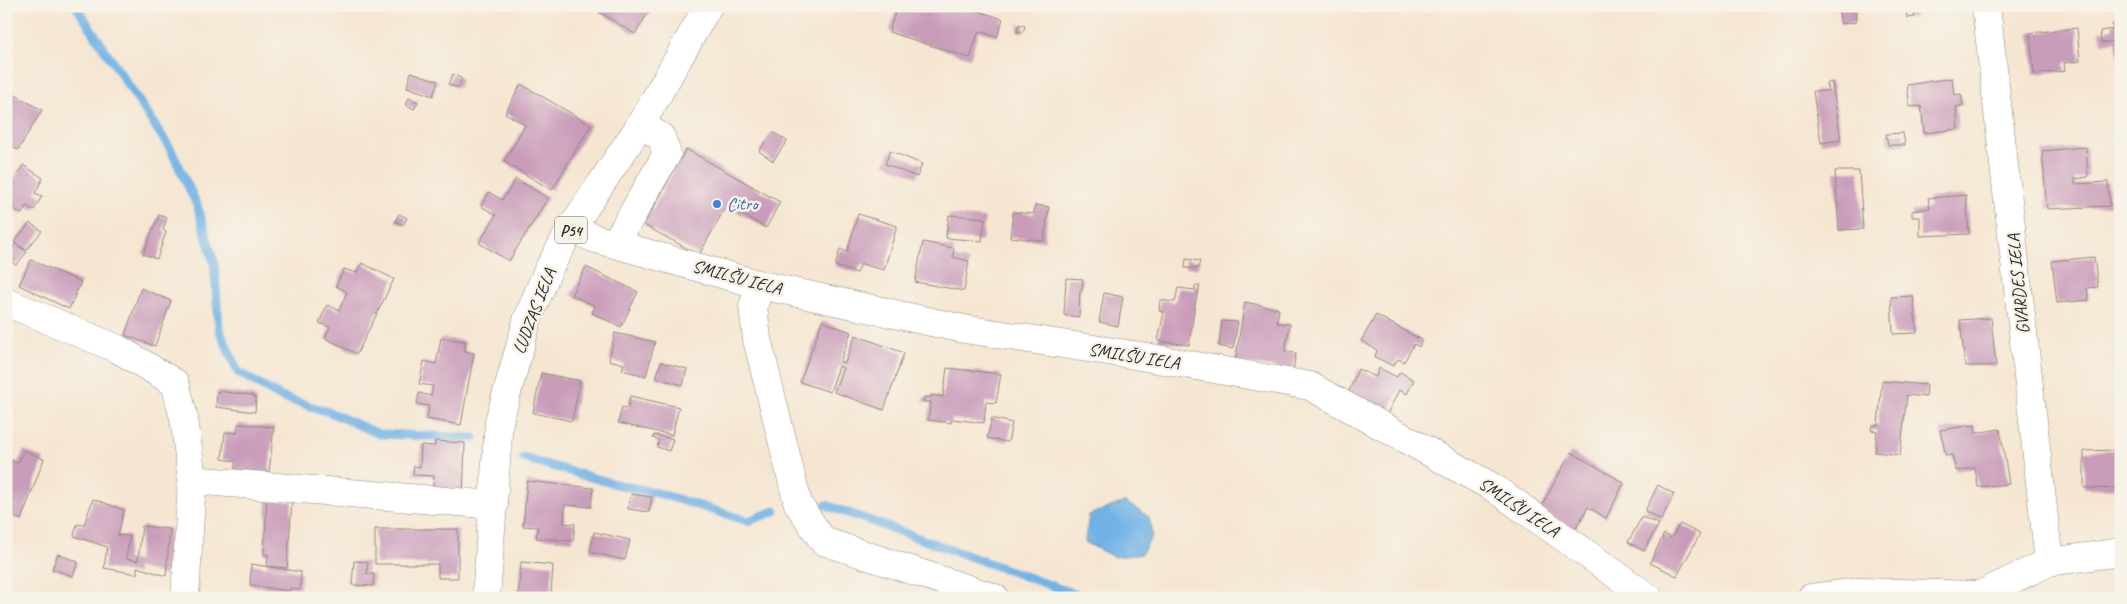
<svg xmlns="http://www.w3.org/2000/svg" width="2127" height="604" font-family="Caveat,sans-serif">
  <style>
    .water { fill: #71b3e6; stroke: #4e6f88 }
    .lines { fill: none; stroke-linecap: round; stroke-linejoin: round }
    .stream { stroke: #71b3e6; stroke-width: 9 }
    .building { fill: #c99cba }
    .minor-casing { stroke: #90887e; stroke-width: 29 }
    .major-casing { stroke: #90887e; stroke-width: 29 }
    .minor { stroke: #fff; stroke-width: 28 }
    .major { stroke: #fff; stroke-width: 28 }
    .shop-dot { fill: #3f7fe0; stroke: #f7f3e8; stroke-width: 2 }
    .labels { text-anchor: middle; stroke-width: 5; stroke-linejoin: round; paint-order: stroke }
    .shield { fill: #f7f3e8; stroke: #686764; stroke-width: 1 }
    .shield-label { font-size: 16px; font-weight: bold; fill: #2b2b2b }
    .shop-label { font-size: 18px; fill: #366cbe; stroke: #f7f3e8; text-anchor: start }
    .street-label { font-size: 18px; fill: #2b2b2b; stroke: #f7f3e8 }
  </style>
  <rect width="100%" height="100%" fill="#f7f3e8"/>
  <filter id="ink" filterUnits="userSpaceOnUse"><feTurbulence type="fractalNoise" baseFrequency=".02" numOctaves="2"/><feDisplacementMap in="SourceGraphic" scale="10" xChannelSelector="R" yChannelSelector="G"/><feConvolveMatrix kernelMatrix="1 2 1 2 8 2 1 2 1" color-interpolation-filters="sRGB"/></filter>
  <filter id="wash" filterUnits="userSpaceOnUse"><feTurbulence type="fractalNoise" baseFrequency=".0096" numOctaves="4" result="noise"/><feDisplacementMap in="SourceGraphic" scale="20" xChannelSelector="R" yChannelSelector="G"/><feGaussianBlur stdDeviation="1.12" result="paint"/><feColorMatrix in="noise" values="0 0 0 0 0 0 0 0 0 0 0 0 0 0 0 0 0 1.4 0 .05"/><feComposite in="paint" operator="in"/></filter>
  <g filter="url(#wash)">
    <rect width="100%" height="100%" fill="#f5e6d1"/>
    <path class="water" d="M1125,502L1149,517L1152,536L1141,554L1114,557L1085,542L1089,515Z"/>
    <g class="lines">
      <g class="stream">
        <path d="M76,6L171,150L197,205L214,262L219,329L238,372L281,397L329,412L379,434L474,438"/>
        <path d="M523,458L615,484L658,493L748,521L775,511"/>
        <path d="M826,505L1086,598"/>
      </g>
    </g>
    <g id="blocks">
      <g class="building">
        <path d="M603,6H661L657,12L651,8L635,34L599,12Z"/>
        <path d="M897,6H963L1003,19L997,37L979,31L970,58L889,32Z"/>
        <path d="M1838,6H1855L1856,22L1841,24Z"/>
        <path d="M1914,8L1915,17L1907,18L1906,9Z"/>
        <path d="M2118,23L2117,28H2121L2120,68L2116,41L2101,43L2100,31L2113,29L2112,24Z"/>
        <path d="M1019,24L1025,26L1023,32H1017Z"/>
        <path d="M2077,28L2080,61L2064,63L2065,71L2034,74L2030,33Z"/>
        <path d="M411,72L438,81L433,96L407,87Z"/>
        <path d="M453,74L462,79L458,88L448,84Z"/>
        <path d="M1952,78L1954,95L1961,94L1963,105L1956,107L1958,129L1924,133L1921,106L1910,107L1907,85Z"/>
        <path d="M1832,82L1841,140L1821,143L1813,91H1828L1826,83Z"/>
        <path d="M521,84L591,125L552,190L504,162L525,125L505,113Z"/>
        <path d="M6,90L42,110L18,150L6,143Z"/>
        <path d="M409,98L418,102L414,109L406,105Z"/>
        <path d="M773,132L787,141L773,161L759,151Z"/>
        <path d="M1903,133L1905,145H1888L1886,134Z"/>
        <path d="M2086,147L2088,177L2075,179V184L2108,182L2110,206L2047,209L2042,151Z"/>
        <path d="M686,149L780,202L766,228L726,206L699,255L644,225Z"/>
        <path d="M890,151L922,164L917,177L885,164Z"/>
        <path d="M23,165L43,178L35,193L42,196L34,210L26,206L22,214L6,205V193Z"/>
        <path d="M1835,171H1859L1863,229L1839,230Z"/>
        <path d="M516,179L548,198L509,261L479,243L496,215L481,206L489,192L502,200Z"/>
        <path d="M1966,195L1969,234L1920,236V217H1912V211L1930,208L1928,198Z"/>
        <path d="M1035,205L1049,207L1044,241L1010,237L1013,212L1034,214Z"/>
        <path d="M399,214L407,218L403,225L395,221Z"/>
        <path d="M858,214L897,226L884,270L861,264L857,273L835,266L840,249L847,252Z"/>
        <path d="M159,215L167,218L163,230L166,232L157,259L143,254Z"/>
        <path d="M949,215L985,218L982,241L946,238Z"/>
        <path d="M30,223L42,231L26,250L14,242Z"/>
        <path d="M923,242L954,248L953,257L969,261L964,291L915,282Z"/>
        <path d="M15,244L27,252L16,265L6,259V255Z"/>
        <path d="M2094,257L2098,287L2087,288L2089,300L2057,303L2052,261Z"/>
        <path d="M1186,259L1200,261L1198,268H1185Z"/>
        <path d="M31,260L81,282L69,309L19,285Z"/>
        <path d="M362,263L394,279L357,354L325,338L330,327L319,323L327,305L339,310L347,292L336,286L344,269L356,273Z"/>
        <path d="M586,267L638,292L621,327L592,313L595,306L571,295Z"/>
        <path d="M1066,278L1083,279L1082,290H1080L1079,317L1064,315Z"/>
        <path d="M1195,286H1200L1195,304L1189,345L1158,341L1164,312L1159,311L1160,300L1175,302L1178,288L1195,290Z"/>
        <path d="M141,288L171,301L155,346L125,335Z"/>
        <path d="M1104,293L1123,297L1118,326L1099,322Z"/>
        <path d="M1913,296L1917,333L1893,334L1891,297Z"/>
        <path d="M1245,302L1279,309L1277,323L1290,324L1285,351L1296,353L1293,370L1235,362Z"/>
        <path d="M1376,315L1422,340L1419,347L1414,344L1404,362L1398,359L1393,366L1375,357L1377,350L1361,341Z"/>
        <path d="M1991,318L1996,366H1965L1960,320Z"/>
        <path d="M822,321L851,332L840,362L845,363L855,335L904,353L884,410L834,392L843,368L839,366L830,392L800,382Z"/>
        <path d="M1222,321L1238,322L1233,349L1219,346Z"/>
        <path d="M615,333L655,342L646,376L622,370L624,364L609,360Z"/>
        <path d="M441,338L465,341V351L474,353L461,425L427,419L429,406L417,404L419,393L431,396L433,386L419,384L424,361L436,364Z"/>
        <path d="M661,362L687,369L683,385L656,378Z"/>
        <path d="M947,368L1001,374L996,403L986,402L984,423L952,419L951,423L928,420L931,402H923L924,397H932L931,395L943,397Z"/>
        <path d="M1379,368L1397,377L1400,372L1414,380L1407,394L1399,390L1387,414L1348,394L1358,369L1376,377Z"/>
        <path d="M541,373L580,381L572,421L533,413Z"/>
        <path d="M1882,381L1927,385L1926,397L1907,395L1900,455L1875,452L1877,431L1871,430L1872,425H1878Z"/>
        <path d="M217,391L251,395L256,398L255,412L216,407Z"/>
        <path d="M630,396L679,407L672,435L618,423L622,407L628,408Z"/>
        <path d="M992,418L1012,423L1008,442L987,438Z"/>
        <path d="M238,424L274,427L269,472L235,469V461L222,459L225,432L237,433Z"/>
        <path d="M1975,425L1976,433L2000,429L2009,484L1978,487L1975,468L1956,471L1952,455L1946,456L1940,430Z"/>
        <path d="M654,435L673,439L669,451L657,447L659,440L653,438Z"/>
        <path d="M435,441L465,443L463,496L432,493L434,476L413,475L414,466L420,467L421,445L435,446Z"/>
        <path d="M24,450L44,459L21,520L6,514V458L18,463Z"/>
        <path d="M2118,450V461L2121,462V489L2084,488V451Z"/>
        <path d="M1571,452L1624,483L1606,518L1588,507L1575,530L1540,509Z"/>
        <path d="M527,481L593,488L591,507L565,505L564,523L575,524L573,541L536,538L538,527L523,526Z"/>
        <path d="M1658,485L1674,494L1661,520L1645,511Z"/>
        <path d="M631,494L652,497L649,512L628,509Z"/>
        <path d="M93,499L124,510L118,535L130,536L126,559L138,561L142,526L170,529L166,576L137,567V574L104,568L107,547L74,536L77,524L84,525Z"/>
        <path d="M267,500L292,502L287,568L267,566L268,554L264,555Z"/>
        <path d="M1642,517L1659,524L1644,551L1628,542Z"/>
        <path d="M1680,524L1700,534L1677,576L1650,563L1664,534L1671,538Z"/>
        <path d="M375,529H458V578H438V564H375Z"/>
        <path d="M594,532L630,540L625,560L590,552Z"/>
        <path d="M58,554L78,562L73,576L52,569Z"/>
        <path d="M354,561L368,562L367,574H374L373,586L352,585Z"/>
        <path d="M521,562L553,565L551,594L574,598H518Z"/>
        <path d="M251,564L301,572L300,590L290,588L289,591L250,585Z"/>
      </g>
    </g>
  </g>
  <g filter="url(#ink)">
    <use href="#blocks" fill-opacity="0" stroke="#90887e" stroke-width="1"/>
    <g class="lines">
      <g class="minor-casing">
        <g id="minor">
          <path d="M1986,6L2049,562"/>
          <path d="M572,227L593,238L761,285L964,329L1140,356L1310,386L1494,488L1649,598"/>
          <path d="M615,244L667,154L661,137L641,124"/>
          <path d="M761,285L753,306L757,339L798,504L823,541L995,598"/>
          <path d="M6,302L118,349L175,383L184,418L192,480L185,598"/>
          <path d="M192,480L494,505"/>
          <path d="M1811,598L1859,592L1980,595L2049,562L2121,552"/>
        </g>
      </g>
      <g class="major-casing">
        <path id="major" d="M486,598L499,421L528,318L548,270L572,227L641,124L708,6"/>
      </g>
      <use href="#minor" class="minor"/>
      <use href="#major" class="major"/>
    </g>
  </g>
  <circle class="shop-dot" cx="717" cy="204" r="5"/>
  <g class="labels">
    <rect class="shield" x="555" y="216.5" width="32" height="27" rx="4"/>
    <g class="shield-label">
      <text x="571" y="236">P54</text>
    </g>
    <g class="shop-label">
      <text x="727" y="210">Citro</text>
    </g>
    <g class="street-label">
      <text transform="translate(737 277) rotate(15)" y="6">SMILŠU IELA</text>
      <text transform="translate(2018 284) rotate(-96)" y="6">GVARDES IELA</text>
      <text transform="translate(534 311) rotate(-69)" y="6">LUDZAS IELA</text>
      <text transform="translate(1134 356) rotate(9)" y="6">SMILŠU IELA</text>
      <text transform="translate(1519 507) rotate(34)" y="6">SMILŠU IELA</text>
    </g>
  </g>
  <rect width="2127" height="604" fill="none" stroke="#f7f3e8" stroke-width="25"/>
</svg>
